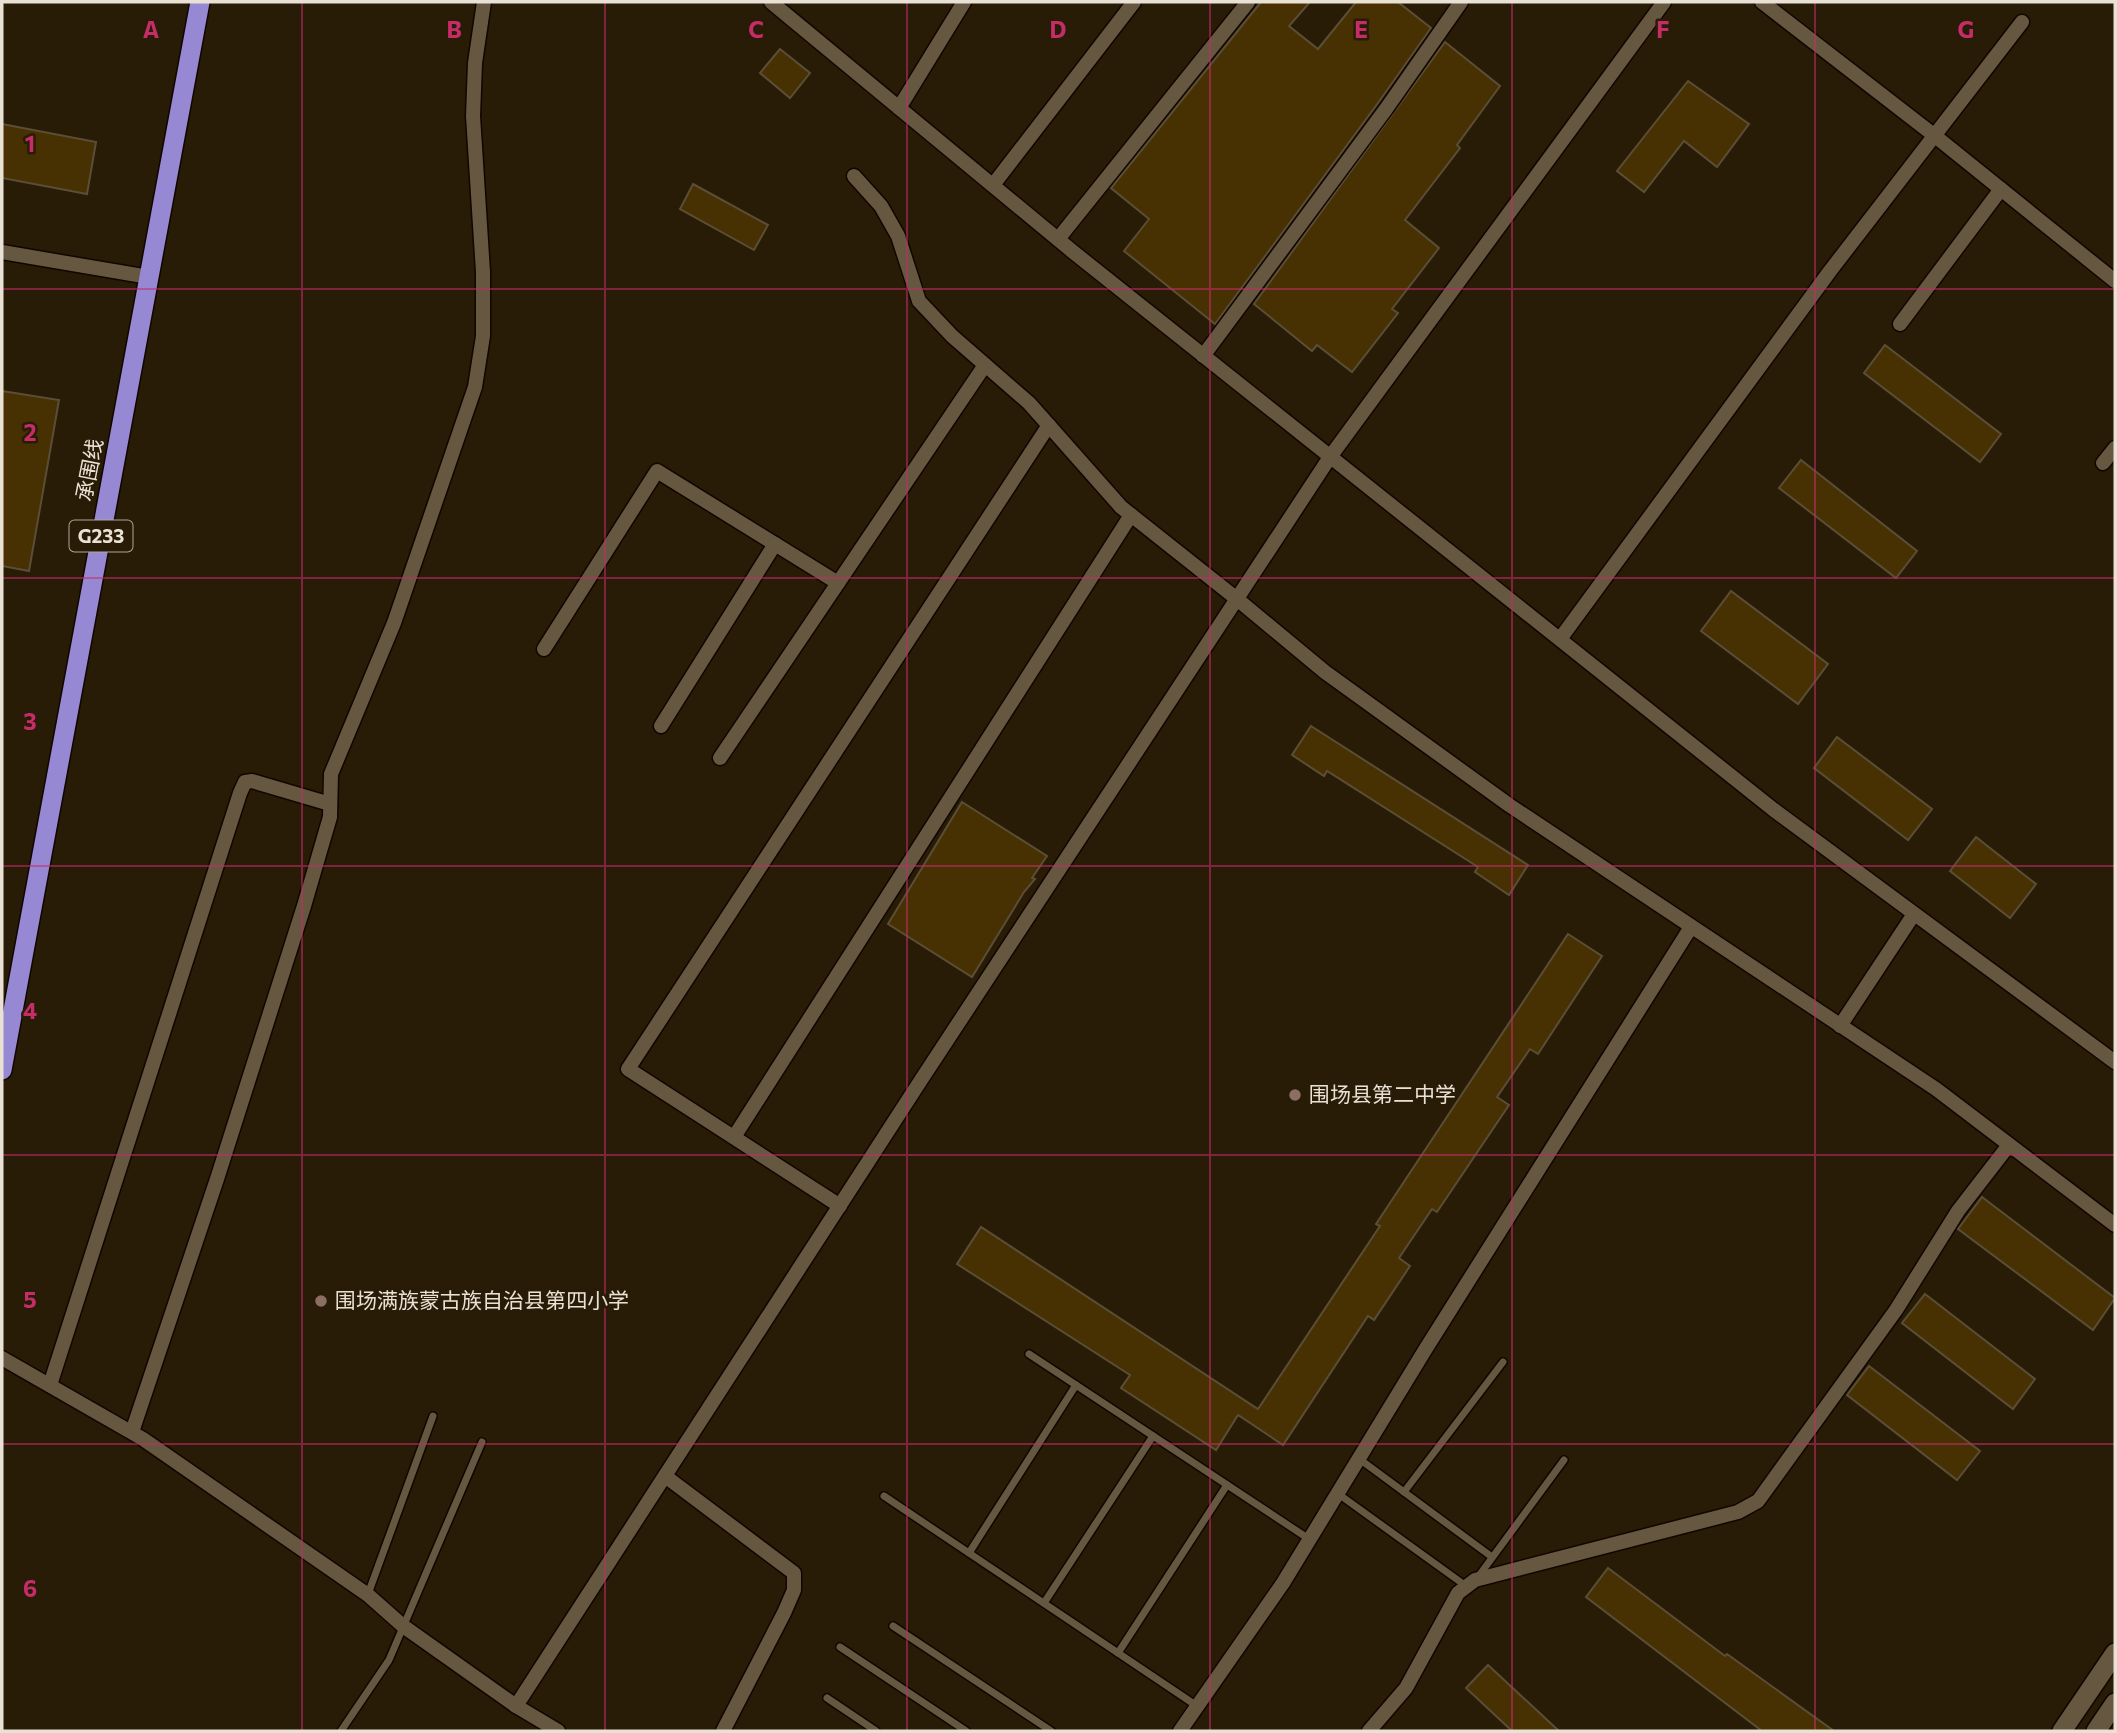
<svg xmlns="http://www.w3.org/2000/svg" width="2117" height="1733" font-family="Commissioner,'Noto Sans SC',sans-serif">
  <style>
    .building { fill: #473103; stroke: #5b4e37; stroke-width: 2 }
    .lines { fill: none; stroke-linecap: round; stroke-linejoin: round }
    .service-casing { stroke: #110600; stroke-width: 10 }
    .minor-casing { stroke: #110600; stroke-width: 17 }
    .secondary-casing { stroke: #110600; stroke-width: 22 }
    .trunk-casing { stroke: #110600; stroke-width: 22 }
    .service { stroke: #655740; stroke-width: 7 }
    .minor { stroke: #655740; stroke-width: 14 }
    .secondary { stroke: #655740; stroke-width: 19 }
    .trunk { stroke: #9688d2; stroke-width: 19 }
    .grid { fill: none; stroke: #c62c67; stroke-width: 2; stroke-opacity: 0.55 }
    .education-dot { fill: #8d6e63; stroke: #281c07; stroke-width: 2.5 }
    .labels { text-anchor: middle; stroke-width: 5; stroke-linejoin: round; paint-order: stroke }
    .shield { fill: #281c07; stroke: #b0a697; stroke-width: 2 }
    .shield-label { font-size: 19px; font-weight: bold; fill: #eae1d5 }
    .street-label { font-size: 21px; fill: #eae1d5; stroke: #281c07 }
    .poi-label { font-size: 21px; fill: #eae1d5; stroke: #281c07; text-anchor: start }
    .grid-label { font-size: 23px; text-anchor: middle; font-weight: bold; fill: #c62c67; stroke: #281c07; stroke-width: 5; stroke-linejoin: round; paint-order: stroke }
  </style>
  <rect width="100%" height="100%" fill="#281c07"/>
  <g class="building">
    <path d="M1261,2H1310L1289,26L1318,49L1356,2H1398L1431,28L1378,103L1215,324L1124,251L1149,219L1111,188Z"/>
    <path d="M1445,42L1500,86L1457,145L1460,148L1405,220L1439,248L1392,309L1398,313L1352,372L1317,345L1312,351L1254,304Z"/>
    <path d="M780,49L810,73L790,98L760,73Z"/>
    <path d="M1688,81L1749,124L1717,167L1684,141L1644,192L1617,171Z"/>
    <path d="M2,124L96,142L87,194L2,178Z"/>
    <path d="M693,184L768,225L754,250L680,209Z"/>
    <path d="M1885,345L2001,434L1980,462L1864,373Z"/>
    <path d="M2,391L59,400L29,571L2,566Z"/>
    <path d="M1801,460L1917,551L1896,578L1779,488Z"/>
    <path d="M1731,591L1828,664L1798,704L1701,631Z"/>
    <path d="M1311,726L1528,865L1509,895L1475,872L1478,867L1327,771L1324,776L1292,755Z"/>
    <path d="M1837,737L1932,809L1908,840L1814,768Z"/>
    <path d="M962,802L1047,856L1032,878L1035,879L1024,892L972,977L888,924Z"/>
    <path d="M1976,837L2036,884L2010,918L1950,871Z"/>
    <path d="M1568,934L1602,956L1538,1054L1530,1049L1497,1097L1509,1105L1437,1212L1432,1209L1399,1258L1410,1266L1374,1320L1368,1316L1283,1445L1238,1415L1216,1450L1121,1388L1130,1375L957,1264L981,1227L1258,1409L1380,1226L1376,1224Z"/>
    <path d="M1982,1197L2115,1298L2093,1330L1958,1229Z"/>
    <path d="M1925,1294L2035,1379L2013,1409L1902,1323Z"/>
    <path d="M1869,1366L1980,1451L1957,1480L1847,1395Z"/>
    <path d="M1608,1568L1725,1656L1727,1654L1834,1731H1762L1586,1597Z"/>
    <path d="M1488,1665L1559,1731H1512L1466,1688Z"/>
  </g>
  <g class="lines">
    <g class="service-casing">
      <g id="service">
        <path d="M1029,1354L1309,1539"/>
        <path d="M1358,1458L1492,1557"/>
        <path d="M1404,1492L1503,1362"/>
        <path d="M1337,1493L1466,1586"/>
        <path d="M884,1496L1197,1706"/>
        <path d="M969,1553L1076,1385"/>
        <path d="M1478,1577L1564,1460"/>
        <path d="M368,1594L433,1416"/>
        <path d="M1044,1603L1153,1436"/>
        <path d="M893,1626L1051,1731"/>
        <path d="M840,1647L966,1731"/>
        <path d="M1118,1653L1227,1485"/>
        <path d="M827,1698L876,1731"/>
        <path d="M341,1731L389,1660L482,1442"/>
      </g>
    </g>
    <g class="minor-casing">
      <g id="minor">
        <path d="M771,2L1072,251L1774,810L2115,1062"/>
        <path d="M1762,2L1935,136L2115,281"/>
        <path d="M899,108L964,2"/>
        <path d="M854,176L881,206L898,236L919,301L952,336L1029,403L1121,507L1237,599L1325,672L1509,805L1936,1089L2115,1225"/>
        <path d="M993,185L1134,2"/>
        <path d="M1058,239L1248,2"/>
        <path d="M2,252L149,277"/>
        <path d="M1900,324L2001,189"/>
        <path d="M1203,356L1386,109L1461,2"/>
        <path d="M2103,463L2115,448"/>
        <path d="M1560,639L1830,271L2022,22"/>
        <path d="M544,649L657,471L838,583"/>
        <path d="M661,726L775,544"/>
        <path d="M720,758L985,365"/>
        <path d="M1840,1026L1914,914"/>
        <path d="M734,1137L1131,515"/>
        <path d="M840,1206L628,1069L1049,425"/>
        <path d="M2,1358L143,1439L368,1595L403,1626L516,1706L558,1731"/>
        <path d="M50,1385L240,793L245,782L252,781L330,804"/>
        <path d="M132,1432L217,1179L304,906L330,817L331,774L394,623L475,387L483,336V272L473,116L475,63L484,2"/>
        <path d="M665,1476L794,1573V1590L784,1613L723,1731"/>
        <path d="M516,1706L921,1080L1330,457L1664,2"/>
        <path d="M1180,1731L1283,1583L1425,1350L1691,927"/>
        <path d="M1369,1731L1406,1688L1458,1593L1475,1580L1738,1512L1758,1501L1896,1310L1958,1211L2009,1145"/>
      </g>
    </g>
    <g class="secondary-casing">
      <g id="secondary">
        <path d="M2062,1731L2115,1653"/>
        <path d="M2096,1731L2115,1703"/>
      </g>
    </g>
    <g class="trunk-casing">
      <path id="trunk" d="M2,1070L200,2"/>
    </g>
    <use href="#service" class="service"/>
    <use href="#minor" class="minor"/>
    <use href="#secondary" class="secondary"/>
    <use href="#trunk" class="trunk"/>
  </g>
  <path class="grid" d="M302,2V1731M605,2V1731M907,2V1731M1210,2V1731M1512,2V1731M1815,2V1731M2,289H2115M2,578H2115M2,866H2115M2,1155H2115M2,1444H2115"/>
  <g class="education-dot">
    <circle cx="1295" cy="1095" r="7"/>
    <circle cx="321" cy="1301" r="7"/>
  </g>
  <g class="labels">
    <rect class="shield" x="69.5" y="520.5" width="63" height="31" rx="5"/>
    <g class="shield-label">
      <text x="101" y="543">G233</text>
    </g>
    <g class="street-label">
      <text transform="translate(90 470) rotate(-79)" y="7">承围线</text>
    </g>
    <g class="poi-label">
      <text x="1309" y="1102">围场县第二中学</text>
      <text x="335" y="1308">围场满族蒙古族自治县第四小学</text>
    </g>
  </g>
  <g class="grid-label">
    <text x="151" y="38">A</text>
    <text x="454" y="38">B</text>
    <text x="756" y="38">C</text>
    <text x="1058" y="38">D</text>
    <text x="1361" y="38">E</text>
    <text x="1663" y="38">F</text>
    <text x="1966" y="38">G</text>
    <text x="30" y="152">1</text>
    <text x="30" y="441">2</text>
    <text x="30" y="730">3</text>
    <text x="30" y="1019">4</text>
    <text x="30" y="1308">5</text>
    <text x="30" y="1597">6</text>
  </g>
  <rect width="2117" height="1733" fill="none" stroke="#eae1d5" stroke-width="7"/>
</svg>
